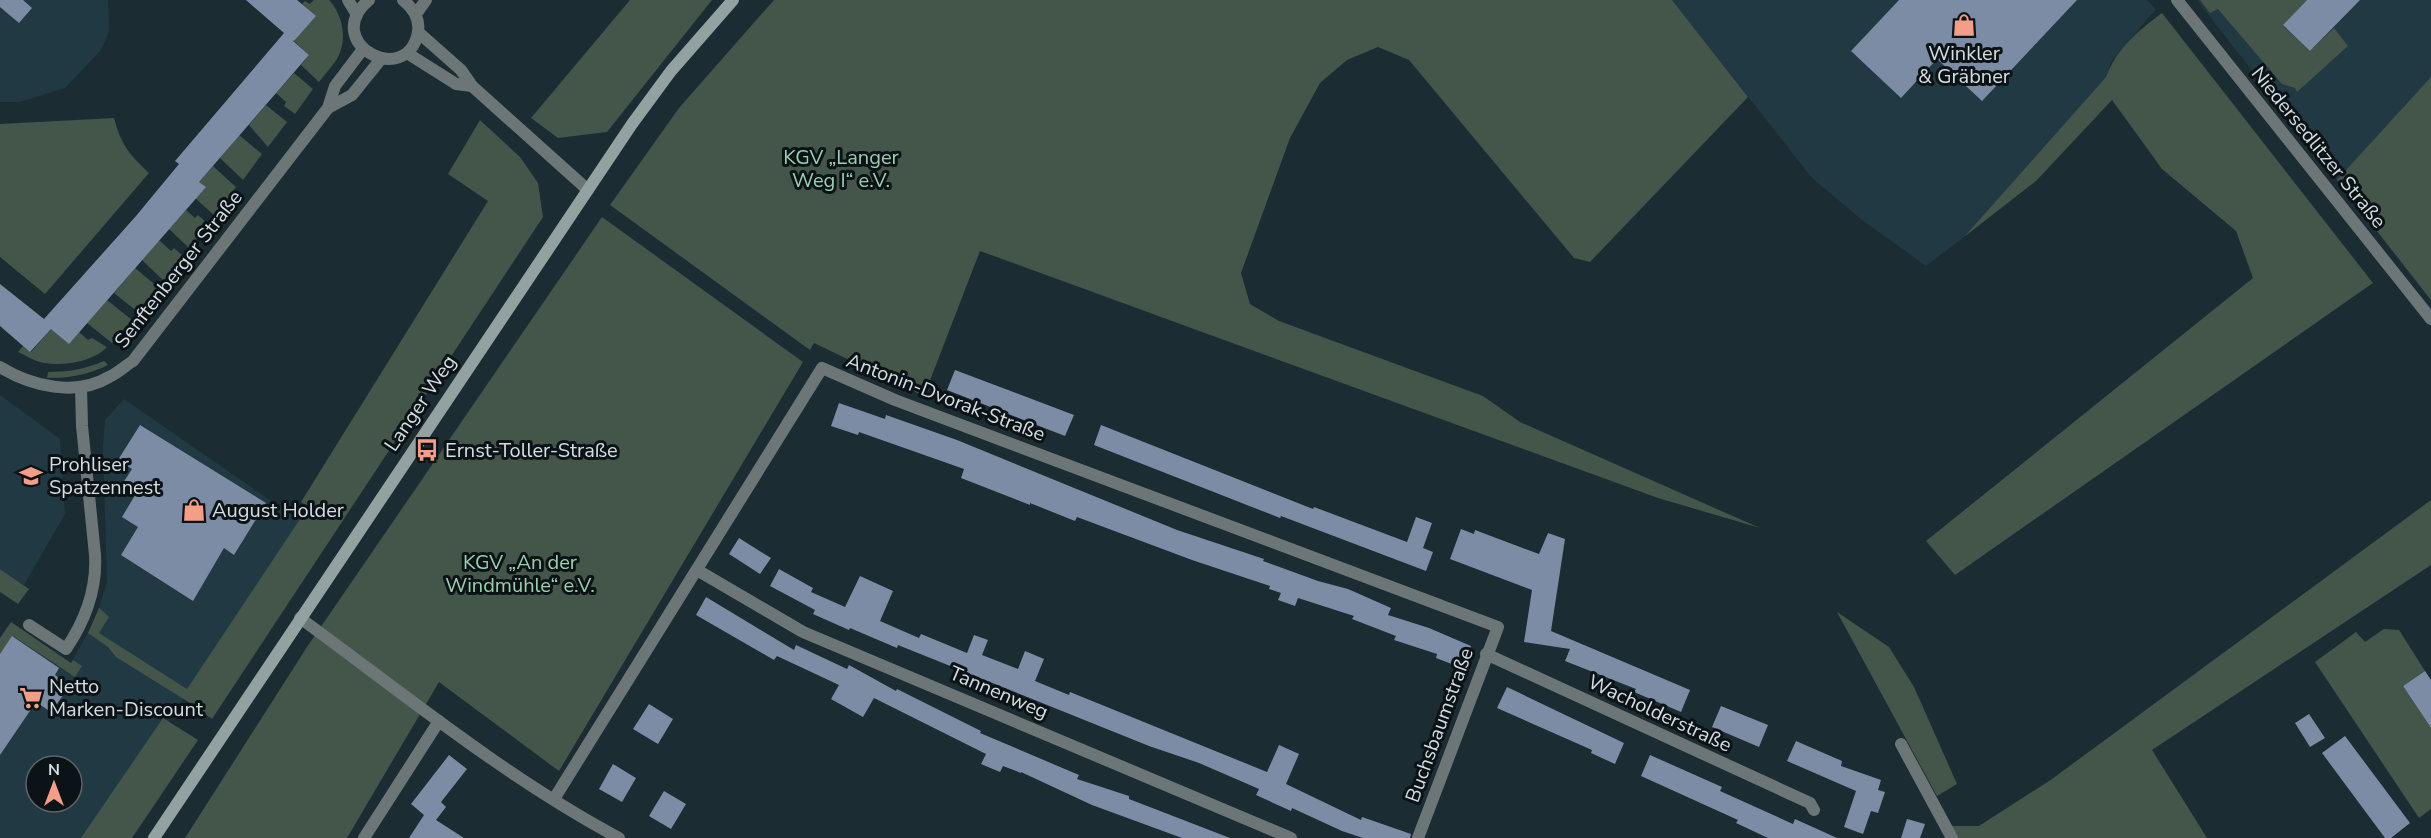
<svg xmlns="http://www.w3.org/2000/svg" width="2431" height="838" font-family="'Nunito Sans',sans-serif">
  <style>
    .built { fill: #213943; fill-rule: evenodd }
    .green { fill: #44554a }
    .building { fill: #7c8ca4 }
    .lines { fill: none; stroke-linecap: round; stroke-linejoin: round }
    .street { stroke: #6d7676; stroke-width: 12 }
    .secondary { stroke: #93a2a1; stroke-width: 12 }
    .labels { text-anchor: middle; stroke-width: 6; stroke-linejoin: round; paint-order: stroke }
    .poi-label { font-size: 20px; fill: #d4dfe3; stroke: #0c1316; text-anchor: start }
    .street-label { font-size: 20px; fill: #d4dfe3; stroke: #0c1316 }
    .park-label { font-size: 20px; fill: #9cd0af; stroke: #0c1316 }
  </style>
  <rect width="100%" height="100%" fill="#1b2c33"/>
  <g class="built">
    <path d="M0,0H108L109,32L101,50L65,88L20,102H0Z"/>
    <path d="M1672,0H2147L2156,9L2111,62L2106,77L1964,237L1926,266L1862,220L1812,178Z"/>
    <path d="M2197,0H2431V300L2337,180Z"/>
    <path d="M0,395L60,439L65,514L24,585L0,569Z"/>
    <path d="M124,399L300,521L92,838H0V643L13,624L71,663L95,620L107,582L103,446L105,420ZM36,766H72V802H36Z"/>
  </g>
  <g class="green">
    <path d="M314,0H329C343,15 348,40 337,59C332,67 325,74 319,82L301,65L309,55L294,41L315,16L302,4L305,1L310,4Z"/>
    <path d="M630,0H712L607,132L558,138L531,118Z"/>
    <path d="M774,0H1672L1748,97L1590,262L1574,258L1409,60L1378,47L1347,60L1320,83L1290,138L1241,273L1250,304L1279,321L1483,396L1520,422L1760,528L1658,498L980,251L924,396L814,343L810,350L610,205L679,108Z"/>
    <path d="M2200,0H2307L2283,26L2310,51L2334,28L2348,46L2297,92L2295,88L2282,84L2218,9L2210,13Z"/>
    <path d="M2162,13L2373,283L1955,575L1926,541L2253,278L2236,231L2162,169L2112,100L2036,181L1964,237L2106,77C2117,48 2138,31 2162,13Z"/>
    <path d="M294,73L313,89L295,114L284,106L286,102L276,93Z"/>
    <path d="M2431,77V300L2337,180Z"/>
    <path d="M266,105L287,122L268,147L249,125Z"/>
    <path d="M114,118C121,145 130,155 149,173L45,294L0,257V124Z"/>
    <path d="M480,120L520,157L538,183L543,217L212,719L190,703L116,657L108,647L88,633L99,608L109,617L99,633L187,689L302,516L308,519L310,508L301,502L488,201L448,174Z"/>
    <path d="M239,135L262,154L243,180L220,158Z"/>
    <path d="M213,166L236,187L215,216L195,198L205,187L199,182Z"/>
    <path d="M186,210L195,218L198,215L209,225L189,248L169,229Z"/>
    <path d="M602,217L803,362L559,771L439,682L347,838H185L307,647Z"/>
    <path d="M159,240L171,251L174,248L183,256L164,281L142,260Z"/>
    <path d="M135,268L159,288L139,313L114,293Z"/>
    <path d="M107,300L132,320L112,343L87,323Z"/>
    <path d="M51,329L79,332L88,340L92,338L107,347C93,362 64,366 45,363C36,362 27,356 18,352L23,346L31,352Z"/>
    <path d="M104,361L108,365C88,375 70,378 47,378L48,372C69,372 85,369 104,361Z"/>
    <path d="M2431,500V565L2152,750L2207,838H1957L1950,826H1979L2052,779Z"/>
    <path d="M0,569L29,589L18,604L0,592Z"/>
    <path d="M1837,612L1889,647L1914,687L1957,784L1937,796Z"/>
    <path d="M11,622L71,663L73,660L82,666L75,677L13,636L0,654V638Z"/>
    <path d="M2384,629L2399,630L2425,671L2403,686L2431,728V809L2419,818L2315,662L2356,632L2365,642Z"/>
    <path d="M163,718L198,740L132,838H81Z"/>
  </g>
  <g class="building">
    <path d="M0,0H23L32,8L19,23L0,7Z"/>
    <path d="M246,0H297L316,16L294,41L292,40L309,55L199,182L206,187L69,344L51,329L30,352L0,326V284L44,319L136,216L179,164L175,161L284,33Z"/>
    <path d="M1899,0H2077L1982,101L1937,59L1901,98L1851,51Z"/>
    <path d="M2307,0H2360L2310,51L2283,25Z"/>
    <path d="M955,370L1074,415L1065,436L947,390Z"/>
    <path d="M839,403L885,419L886,415L957,440L1177,530L1264,559L1263,561L1318,581L1348,589L1391,608L1388,615L1429,628L1471,646L1462,668L1436,658L1437,654L1394,640L1396,636L1352,619L1354,616L1298,598L1295,606L1278,600L1281,593L1269,589L1270,586L1192,560L1077,517L1075,521L1030,503V505L961,478L964,469L859,432L858,435L831,426Z"/>
    <path d="M140,425L266,503L234,555L224,548L193,601L121,555L138,527L122,517L137,492L123,483L132,469L118,460Z"/>
    <path d="M1101,425L1313,509L1314,507L1407,542L1416,517L1432,523L1423,548L1433,552L1426,571L1281,516L1280,518L1094,445Z"/>
    <path d="M1461,529L1474,534L1475,530L1539,554L1548,533L1565,539L1551,631L1690,690L1681,712L1634,692L1636,689L1565,661L1570,649L1524,642L1532,590L1450,559Z"/>
    <path d="M739,538L771,558L760,574L729,554Z"/>
    <path d="M779,569L813,588L811,592L845,607L860,576L893,591L880,621L919,638L921,634L967,653L974,635L988,640L982,655L1018,669L1025,651L1044,659L1035,681L1069,695L1070,692L1267,772L1279,745L1299,754L1286,784L1361,820L1362,817L1411,834L1410,838H1363L1342,831L1292,808L1291,811L1256,795L1259,789L1199,763L1149,746L898,645L897,648L850,628L849,630L813,614L815,610L770,586Z"/>
    <path d="M706,597L794,650L796,645L847,669L849,665L896,691L897,689L981,731L980,733L1079,775L1077,779L1129,796V799L1230,838H1182L1092,805L1021,772V773L1003,766L1000,772L981,764L986,754L874,698L863,717L831,699L839,685L777,656L774,660L696,615Z"/>
    <path d="M12,636L59,668L55,675L65,682L59,691L64,694L51,712L36,702L0,755V654Z"/>
    <path d="M2425,671L2431,680V728L2403,686Z"/>
    <path d="M1507,687L1624,743L1615,764L1591,753L1592,750L1497,708Z"/>
    <path d="M649,704L673,719L658,744L633,729Z"/>
    <path d="M1721,706L1768,725L1759,747L1712,727Z"/>
    <path d="M2309,714L2325,738L2310,747L2295,723Z"/>
    <path d="M2345,736L2410,823L2391,838H2385L2322,753Z"/>
    <path d="M1796,741L1842,761L1841,766L1881,780L1878,790L1885,792L1878,813L1871,811L1863,834L1844,827L1856,791L1787,761Z"/>
    <path d="M449,755L467,769L441,802L446,807L436,820L464,838H409L424,815L411,804Z"/>
    <path d="M1650,755L1722,787L1720,791L1793,824L1795,819L1837,838H1768L1736,823L1738,820L1641,776Z"/>
    <path d="M613,764L636,778L622,802L599,789Z"/>
    <path d="M664,791L686,804L671,829L649,816Z"/>
    <path d="M1907,819L1925,824L1920,838H1901Z"/>
  </g>
  <g class="lines">
    <g class="street">
      <path d="M348,0L357,15"/>
      <path d="M369,0C319,42 407,90 418,32C420,19 413,8 403,0"/>
      <path d="M2177,0L2431,319"/>
      <path d="M416,14L426,0"/>
      <path d="M418,32L461,70L472,86L588,190"/>
      <path d="M407,53L456,84L472,86"/>
      <path d="M328,108L352,95L381,59"/>
      <path d="M0,367C31,386 76,397 109,377C118,373 125,366 133,361L328,108L335,86L363,49"/>
      <path d="M697,570L803,632L1291,838"/>
      <path d="M300,618C404,694 505,777 619,838"/>
      <path d="M29,625L66,649C85,621 97,589 95,555L82,426L81,387"/>
      <path d="M1486,654L1810,803L1814,810"/>
      <path d="M1901,744L1952,838"/>
      <path d="M554,799L822,368L895,400L1498,627L1418,838"/>
      <path d="M364,838L439,721"/>
    </g>
    <path class="secondary" d="M154,838L632,124L671,71L733,0"/>
  </g>
  <defs>
    <g id="shop-bare" transform="scale(1.8)"><path d="M-5-2.5h2.3a2.7 3.5 0 0 1 5.4 0H5L5.5 6h-11ZM-1.5-2.5h3a1.5 2.3 0 0 0-3 0Z" fill="#f49e87" stroke="#0c1316" stroke-width="2.5" paint-order="stroke"/></g>
    <g id="bus-bare" transform="scale(1.8)"><path d="M-5-6H5V4H4V6H2V4H-2V6H-4V4H-5ZM-3.5-4V0h7V-4ZM-3.5 1.2v1.5H-2V1.2ZM2 1.2v1.5H3.5V1.2Z" fill="#f49e87" stroke="#0c1316" stroke-width="2.5" paint-order="stroke"/></g>
    <g id="school-bare" transform="scale(1.8)"><path d="M0-5L7-2L0 1L-7-2ZM-4 1L0 2.5L4 1V4Q0 6-4 4Z" fill="#f49e87" stroke="#0c1316" stroke-width="2.5" paint-order="stroke"/></g>
    <g id="supermarket-bare" transform="scale(1.8)"><path d="M-6-5.5h2.5l.6 2H6L4.5 2H-2.5L-4.4-4H-6ZM-1.5 3.2a1.3 1.3 0 1 0 .1 0ZM3 3.2a1.3 1.3 0 1 0 .1 0Z" fill="#f49e87" stroke="#0c1316" stroke-width="2.5" paint-order="stroke"/></g>
  </defs>
  <g fill-rule="evenodd">
    <use href="#shop-bare" x="1964" y="25"/>
    <use href="#bus-bare" x="427" y="450"/>
    <use href="#school-bare" x="31" y="476"/>
    <use href="#shop-bare" x="194" y="510"/>
    <use href="#supermarket-bare" x="31" y="698"/>
  </g>
  <g class="labels">
    <g class="poi-label">
      <text x="1964" y="60" text-anchor="middle">Winkler<tspan x="1964" dy="23">&amp; Gräbner</tspan></text>
      <text x="445" y="457">Ernst-Toller-Straße</text>
      <text x="49" y="471">Prohliser<tspan x="49" dy="23">Spatzennest</tspan></text>
      <text x="212" y="517">August Holder</text>
      <text x="49" y="693">Netto<tspan x="49" dy="23">Marken-Discount</tspan></text>
    </g>
    <g class="street-label">
      <text transform="translate(2319 147) rotate(51)" y="7">Niedersedlitzer Straße</text>
      <text transform="translate(178 269) rotate(-52)" y="7">Senftenberger Straße</text>
      <text transform="translate(946 397) rotate(21)" y="7">Antonin-Dvorak-Straße</text>
      <text transform="translate(420 403) rotate(-56)" y="7">Langer Weg</text>
      <text transform="translate(999 692) rotate(23)" y="7">Tannenweg</text>
      <text transform="translate(1660 713) rotate(25)" y="7">Wacholderstraße</text>
      <text transform="translate(1439 725) rotate(-70)" y="7">Buchsbaumstraße</text>
    </g>
    <g class="park-label">
      <text x="841" y="164">KGV „Langer<tspan x="841" dy="23">Weg I“ e.V.</tspan></text>
      <text x="520" y="569">KGV „An der<tspan x="520" dy="23">Windmühle“ e.V.</tspan></text>
    </g>
  </g>
  <g transform="translate(54 784)"><circle r="28" fill="#0c1316" stroke="#5c6568" stroke-width="1.5"/>
  <path d="M0-4.5L10 22L0 15L-10 22Z" fill="#f49e87"/>
  <text y="-9" font-size="16" font-weight="bold" text-anchor="middle" fill="#d4dfe3">N</text>
  </g>
</svg>
